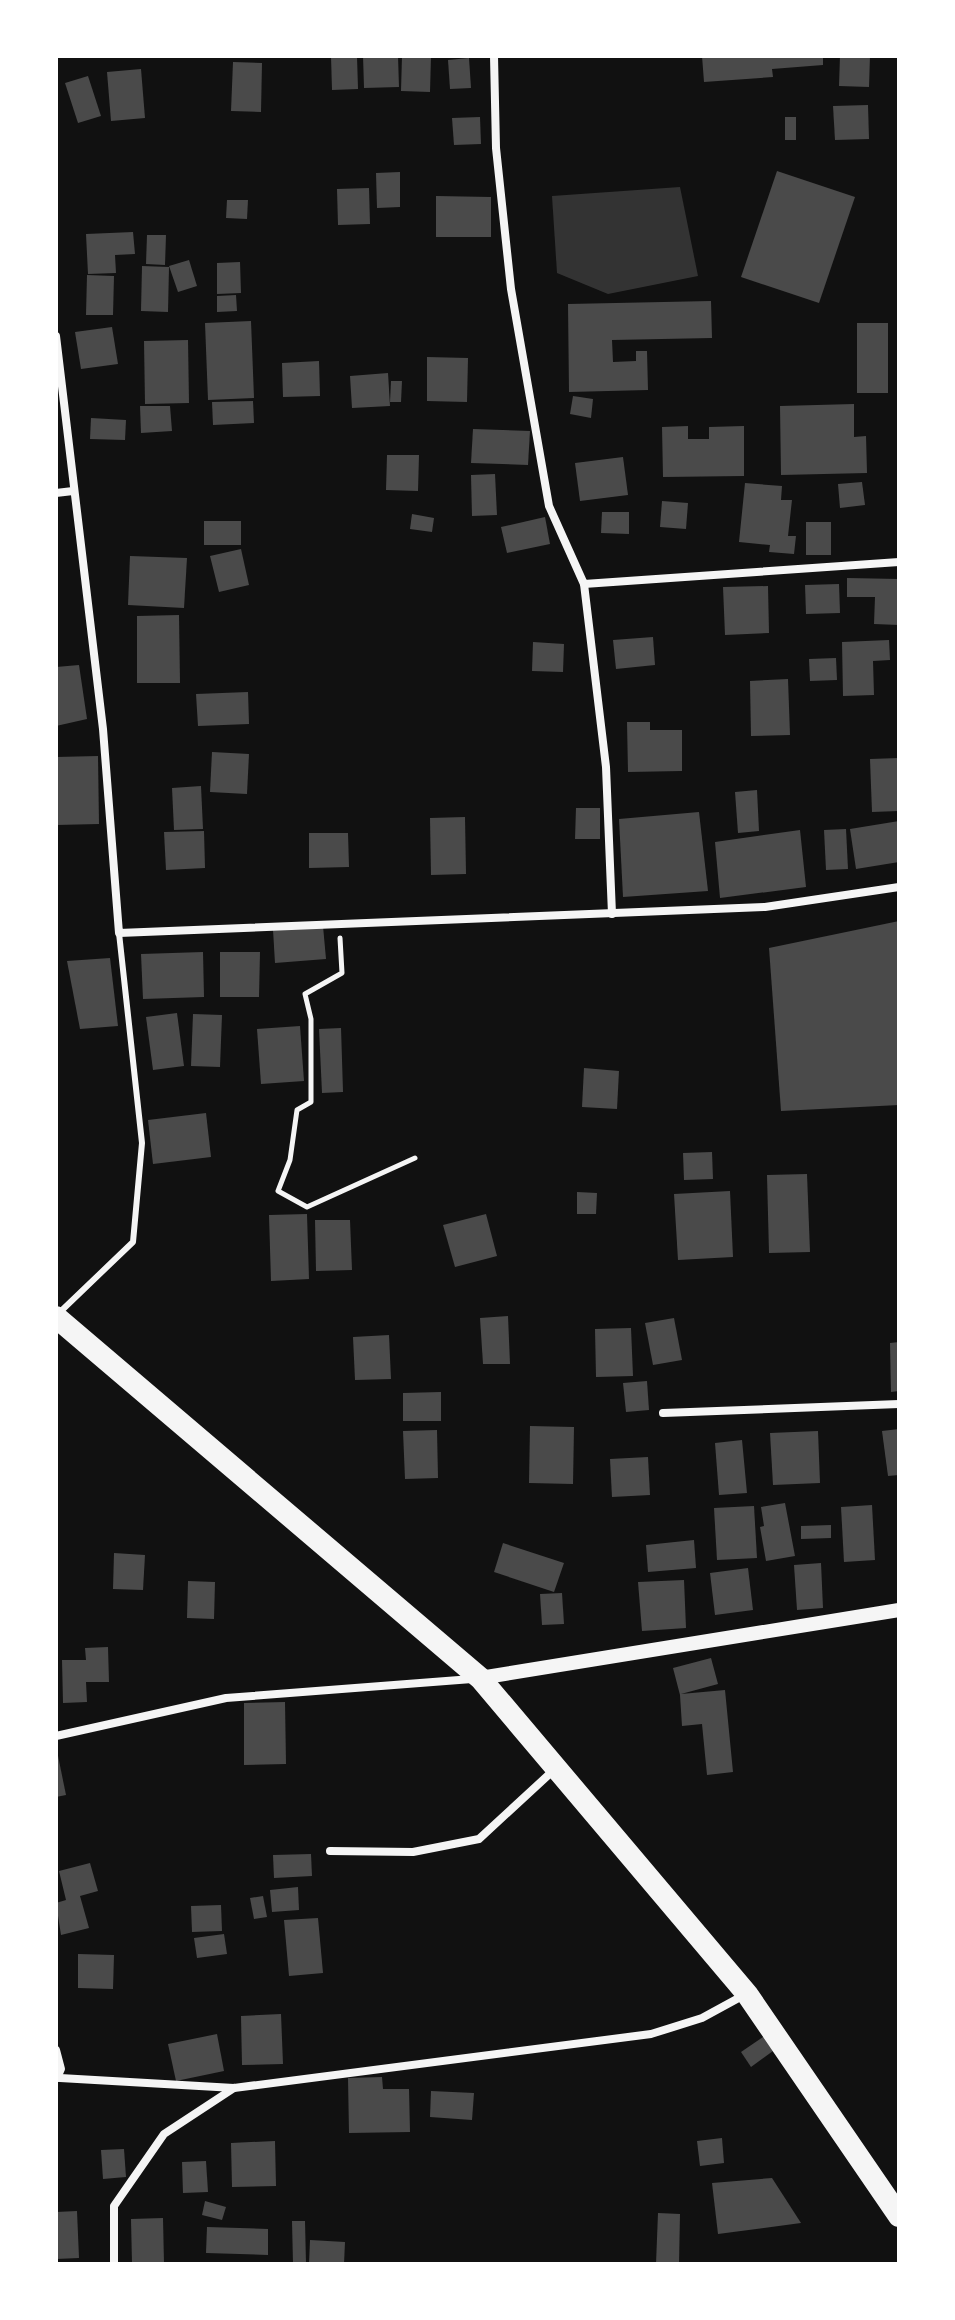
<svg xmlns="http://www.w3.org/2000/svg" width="955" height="2320" font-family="'Noto Sans',sans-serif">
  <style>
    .water { fill: #333 }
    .building { fill: #4a4a4a }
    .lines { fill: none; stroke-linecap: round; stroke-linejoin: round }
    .path { stroke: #f5f5f5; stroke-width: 5 }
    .service { stroke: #f5f5f5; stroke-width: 6 }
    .minor { stroke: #f5f5f5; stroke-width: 8 }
    .tertiary { stroke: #f5f5f5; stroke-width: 14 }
    .trunk { stroke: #f5f5f5; stroke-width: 22 }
  </style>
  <rect width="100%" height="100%" fill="#111"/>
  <path class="water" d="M680,187L698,276L608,294L557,273L552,196Z"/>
  <g class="building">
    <path d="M331,56H357L358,89L332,90Z"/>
    <path d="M363,56H398L399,87L364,88Z"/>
    <path d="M402,56H431L430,92L401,91Z"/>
    <path d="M702,56H823V65L772,69L773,77L704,82Z"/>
    <path d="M840,56H870L869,87L839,86Z"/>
    <path d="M469,58L471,88L450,89L448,60Z"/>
    <path d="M233,62L262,63L261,112L231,111Z"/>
    <path d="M141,69L145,118L111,121L107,72Z"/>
    <path d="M88,76L101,116L78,123L65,83Z"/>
    <path d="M868,105L869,139L835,140L833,106Z"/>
    <path d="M480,117L481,144L454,145L452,118Z"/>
    <rect x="785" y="117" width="11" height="23"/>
    <path d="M777,171L855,197L819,303L741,277Z"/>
    <path d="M400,172V207L377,208L376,173Z"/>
    <path d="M369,188L370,224L338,225L337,189Z"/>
    <path d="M436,196L491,197V237H436Z"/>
    <path d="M227,200H248L247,219L226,218Z"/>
    <path d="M133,232L135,254L115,255L116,273L88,274L86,234Z"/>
    <path d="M147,235H166L165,265L146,264Z"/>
    <path d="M189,260L197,286L178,292L169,266Z"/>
    <path d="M240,262L241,293L217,294V263Z"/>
    <path d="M142,266L169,267L168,312L141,311Z"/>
    <path d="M87,275L114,276L113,315H86Z"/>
    <path d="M236,295L237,311L217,312V296Z"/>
    <path d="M711,301L712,338L612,340L613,362L636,361V351H647L648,390L569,392L568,304Z"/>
    <path d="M251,321L254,398L208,400L205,323Z"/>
    <rect x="857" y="323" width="31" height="70"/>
    <path d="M112,327L118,364L81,369L75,332Z"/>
    <path d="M188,340L189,403L145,404L144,341Z"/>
    <path d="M427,357L468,358L467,402L427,401Z"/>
    <path d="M319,361L320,396L283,397L282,363Z"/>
    <path d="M388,373L390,406L352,408L350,376Z"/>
    <path d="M391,381H402L401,402H390Z"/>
    <path d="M573,396L593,399L591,418L570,414Z"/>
    <path d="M253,401L254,423L213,425L212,402Z"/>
    <path d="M854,404V437L866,436L867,473L781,475L780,406Z"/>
    <path d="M140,406H170L172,431L141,433Z"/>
    <path d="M91,418L126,420L125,440L90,439Z"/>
    <path d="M688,426V439H709V427L744,426V476L663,477L662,427Z"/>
    <path d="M473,429L530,431L528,465L471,463Z"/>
    <path d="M387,455H419L418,491L386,490Z"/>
    <path d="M623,457L628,495L580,501L575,463Z"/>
    <path d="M495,474L497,515L472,516L471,475Z"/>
    <path d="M862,482L865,505L840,508L838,484Z"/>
    <path d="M745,483L782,486L781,500H792L788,536H796L794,554L769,552L770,545L739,542Z"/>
    <path d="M662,501L688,503L686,529L660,527Z"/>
    <path d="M602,512H629V534L601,533Z"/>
    <path d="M412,514L434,518L432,532L410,529Z"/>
    <path d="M545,517L550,544L507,553L501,527Z"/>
    <rect x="204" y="521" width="37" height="24"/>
    <rect x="806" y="522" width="25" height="33"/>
    <path d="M241,549L249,585L219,592L210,556Z"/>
    <path d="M130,556L187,558L184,608L128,605Z"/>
    <path d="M847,578L899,579V625L874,624L875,597H847Z"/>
    <path d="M839,584L840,613L806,614L805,585Z"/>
    <path d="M768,586L769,633L725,635L723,587Z"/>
    <path d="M179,615L180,683H137V616Z"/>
    <path d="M653,637L655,665L616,669L613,640Z"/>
    <path d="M889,640L890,660L873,661L874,695L843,696L842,642Z"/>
    <path d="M533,642L564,644L563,672L532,671Z"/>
    <path d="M836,658L837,680L810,681L809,659Z"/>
    <path d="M79,665L87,719L56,726V667Z"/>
    <path d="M788,679L790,735L751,736L750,681Z"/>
    <path d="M248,692L249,724L198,726L196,694Z"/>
    <path d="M627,722H650V730H682V771L628,772Z"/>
    <path d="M212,752L249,754L247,794L210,792Z"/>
    <path d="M98,756L99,824L56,825V757Z"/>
    <path d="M899,758V811L872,812L870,759Z"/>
    <path d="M201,786L203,829L174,830L172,788Z"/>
    <path d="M757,790L759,831L738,833L735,792Z"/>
    <path d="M576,808H600V839H575Z"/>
    <path d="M699,812L708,891L623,897L619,819Z"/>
    <path d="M465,817L466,874L431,875L430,818Z"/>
    <path d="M899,821V862L856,869L850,829Z"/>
    <path d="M846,829L848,869L826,870L824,830Z"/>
    <path d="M800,830L806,887L720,898L715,842Z"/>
    <path d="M204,831L205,868L166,870L164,832Z"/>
    <path d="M309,833H348L349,867L309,868Z"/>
    <path d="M899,921V1105L781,1111L769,948Z"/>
    <path d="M323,926L326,959L275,963L273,930Z"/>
    <path d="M203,952L204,997L143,999L141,954Z"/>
    <path d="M220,952H260L259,997H220Z"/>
    <path d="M110,958L118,1026L80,1029L67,961Z"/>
    <path d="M177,1013L184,1066L153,1070L146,1017Z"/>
    <path d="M193,1014L222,1015L220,1067L191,1066Z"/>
    <path d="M300,1026L304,1081L261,1084L257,1029Z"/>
    <path d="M341,1028L343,1092L322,1093L319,1029Z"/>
    <path d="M584,1068L619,1071L617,1109L582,1107Z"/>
    <path d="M206,1113L211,1157L153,1164L148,1120Z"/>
    <path d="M712,1152L713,1179L684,1180L683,1153Z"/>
    <path d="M807,1174L810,1252L769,1253L767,1175Z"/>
    <path d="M730,1191L733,1257L678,1260L674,1194Z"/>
    <path d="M577,1192L597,1193L596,1214H577Z"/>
    <path d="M307,1214L309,1279L271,1281L269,1215Z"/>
    <path d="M486,1214L497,1256L455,1267L443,1225Z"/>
    <path d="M315,1220H350L352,1270L316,1271Z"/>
    <path d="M508,1316L510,1364H483L480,1318Z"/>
    <path d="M674,1318L682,1360L653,1365L645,1323Z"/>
    <path d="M631,1328L633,1376L596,1377L595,1329Z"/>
    <path d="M389,1335L391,1379L355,1380L353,1337Z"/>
    <path d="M899,1342V1391L891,1392L890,1343Z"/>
    <path d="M647,1381L649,1410L626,1412L623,1383Z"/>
    <path d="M441,1392V1421H403V1393Z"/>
    <path d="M530,1426L574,1427L573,1484L529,1483Z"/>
    <path d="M899,1429V1475L888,1476L882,1431Z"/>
    <path d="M437,1430L438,1478L405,1479L403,1431Z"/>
    <path d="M818,1431L820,1483L773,1485L770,1433Z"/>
    <path d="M742,1440L747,1493L719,1495L715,1443Z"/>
    <path d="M648,1457L650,1495L612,1497L610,1459Z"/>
    <path d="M785,1503L795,1556L766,1561L760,1527L764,1526L761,1507Z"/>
    <path d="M872,1505L875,1560L844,1562L841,1507Z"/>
    <path d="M754,1506L757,1558L717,1560L714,1508Z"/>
    <path d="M831,1525V1538L801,1539V1526Z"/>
    <path d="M694,1540L696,1568L648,1572L646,1545Z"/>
    <path d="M503,1543L564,1563L554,1592L494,1572Z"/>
    <path d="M114,1553L145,1555L143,1590L113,1589Z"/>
    <path d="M821,1563L823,1608L797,1610L794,1565Z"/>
    <path d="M748,1568L753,1610L715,1615L710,1573Z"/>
    <path d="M684,1580L686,1628L642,1631L638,1582Z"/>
    <path d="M188,1581L215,1582L214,1619L187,1618Z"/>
    <path d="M562,1593L564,1624L542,1625L540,1594Z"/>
    <path d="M108,1647L109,1682H86L87,1702L63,1703L62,1660H86L85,1648Z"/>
    <path d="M711,1658L718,1684L681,1694L725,1690L733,1772L707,1775L702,1724L682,1726L680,1695L673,1668Z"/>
    <path d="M285,1702L286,1764L244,1765V1703Z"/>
    <path d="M56,1746L66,1795L56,1797Z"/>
    <path d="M311,1854L312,1876L274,1878L273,1855Z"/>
    <path d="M90,1863L98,1891L80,1896L89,1928L61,1935L56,1903L66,1900L59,1871Z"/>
    <path d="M298,1887L299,1910L272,1912L270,1890Z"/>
    <path d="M263,1896L267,1917L254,1919L250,1898Z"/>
    <path d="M221,1905L222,1931L192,1932L191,1906Z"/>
    <path d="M318,1918L323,1973L289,1976L284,1920Z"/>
    <path d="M224,1934L227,1954L197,1958L194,1938Z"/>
    <path d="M78,1954L114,1955L113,1989L78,1988Z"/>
    <path d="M281,2014L283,2064L242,2065L241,2016Z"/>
    <path d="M217,2034L224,2071L176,2081L168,2044Z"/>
    <path d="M763,2037L773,2051L751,2067L741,2052Z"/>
    <path d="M382,2077L383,2089H409L410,2132L349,2133L348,2078Z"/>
    <path d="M431,2091L474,2093L472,2120L430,2117Z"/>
    <path d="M722,2138L724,2163L700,2166L697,2141Z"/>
    <path d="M275,2141L276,2186L232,2187L231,2143Z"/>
    <path d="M124,2149L126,2177L103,2179L101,2150Z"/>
    <path d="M206,2161L208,2192L183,2193L182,2162Z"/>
    <path d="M772,2178L801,2223L718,2234L712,2183Z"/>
    <path d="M205,2201L226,2207L222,2220L202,2215Z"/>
    <path d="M77,2211L79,2258L56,2259V2212Z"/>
    <path d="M658,2213L680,2214L679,2264H656Z"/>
    <path d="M163,2218L164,2264H132L131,2219Z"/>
    <path d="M292,2221H305L306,2264H293Z"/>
    <path d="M207,2227L268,2229V2255L206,2253Z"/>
    <path d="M310,2240L345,2242L344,2264H309Z"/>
  </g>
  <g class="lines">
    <path class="path" d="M340,938L342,973L305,994L311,1019V1102L297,1110L290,1160L278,1191L307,1207L415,1158"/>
    <path class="service" d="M59,1313L133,1242L142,1143L119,933"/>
    <g class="minor">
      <path d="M494,56L496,148L511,289L549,506L584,584L899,562"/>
      <path d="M56,336L103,729L119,933L765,907L899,887"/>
      <path d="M56,493L73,491"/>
      <path d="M584,584L606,767L612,914"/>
      <path d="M663,1413L899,1404"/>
      <path d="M56,1736L226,1698L472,1679"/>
      <path d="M330,1851L413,1852L479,1839L556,1768"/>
      <path d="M56,2050L61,2069L57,2078"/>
      <path d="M60,2078L234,2088L651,2034L702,2018L746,1994"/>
      <path d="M114,2264V2206L164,2134L234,2088"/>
    </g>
    <path class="tertiary" d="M480,1678L899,1610"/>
    <path class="trunk" d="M56,1317L480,1678L747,1994L899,2216"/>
  </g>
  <rect width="955" height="2320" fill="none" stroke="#ffffff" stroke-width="116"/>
</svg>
